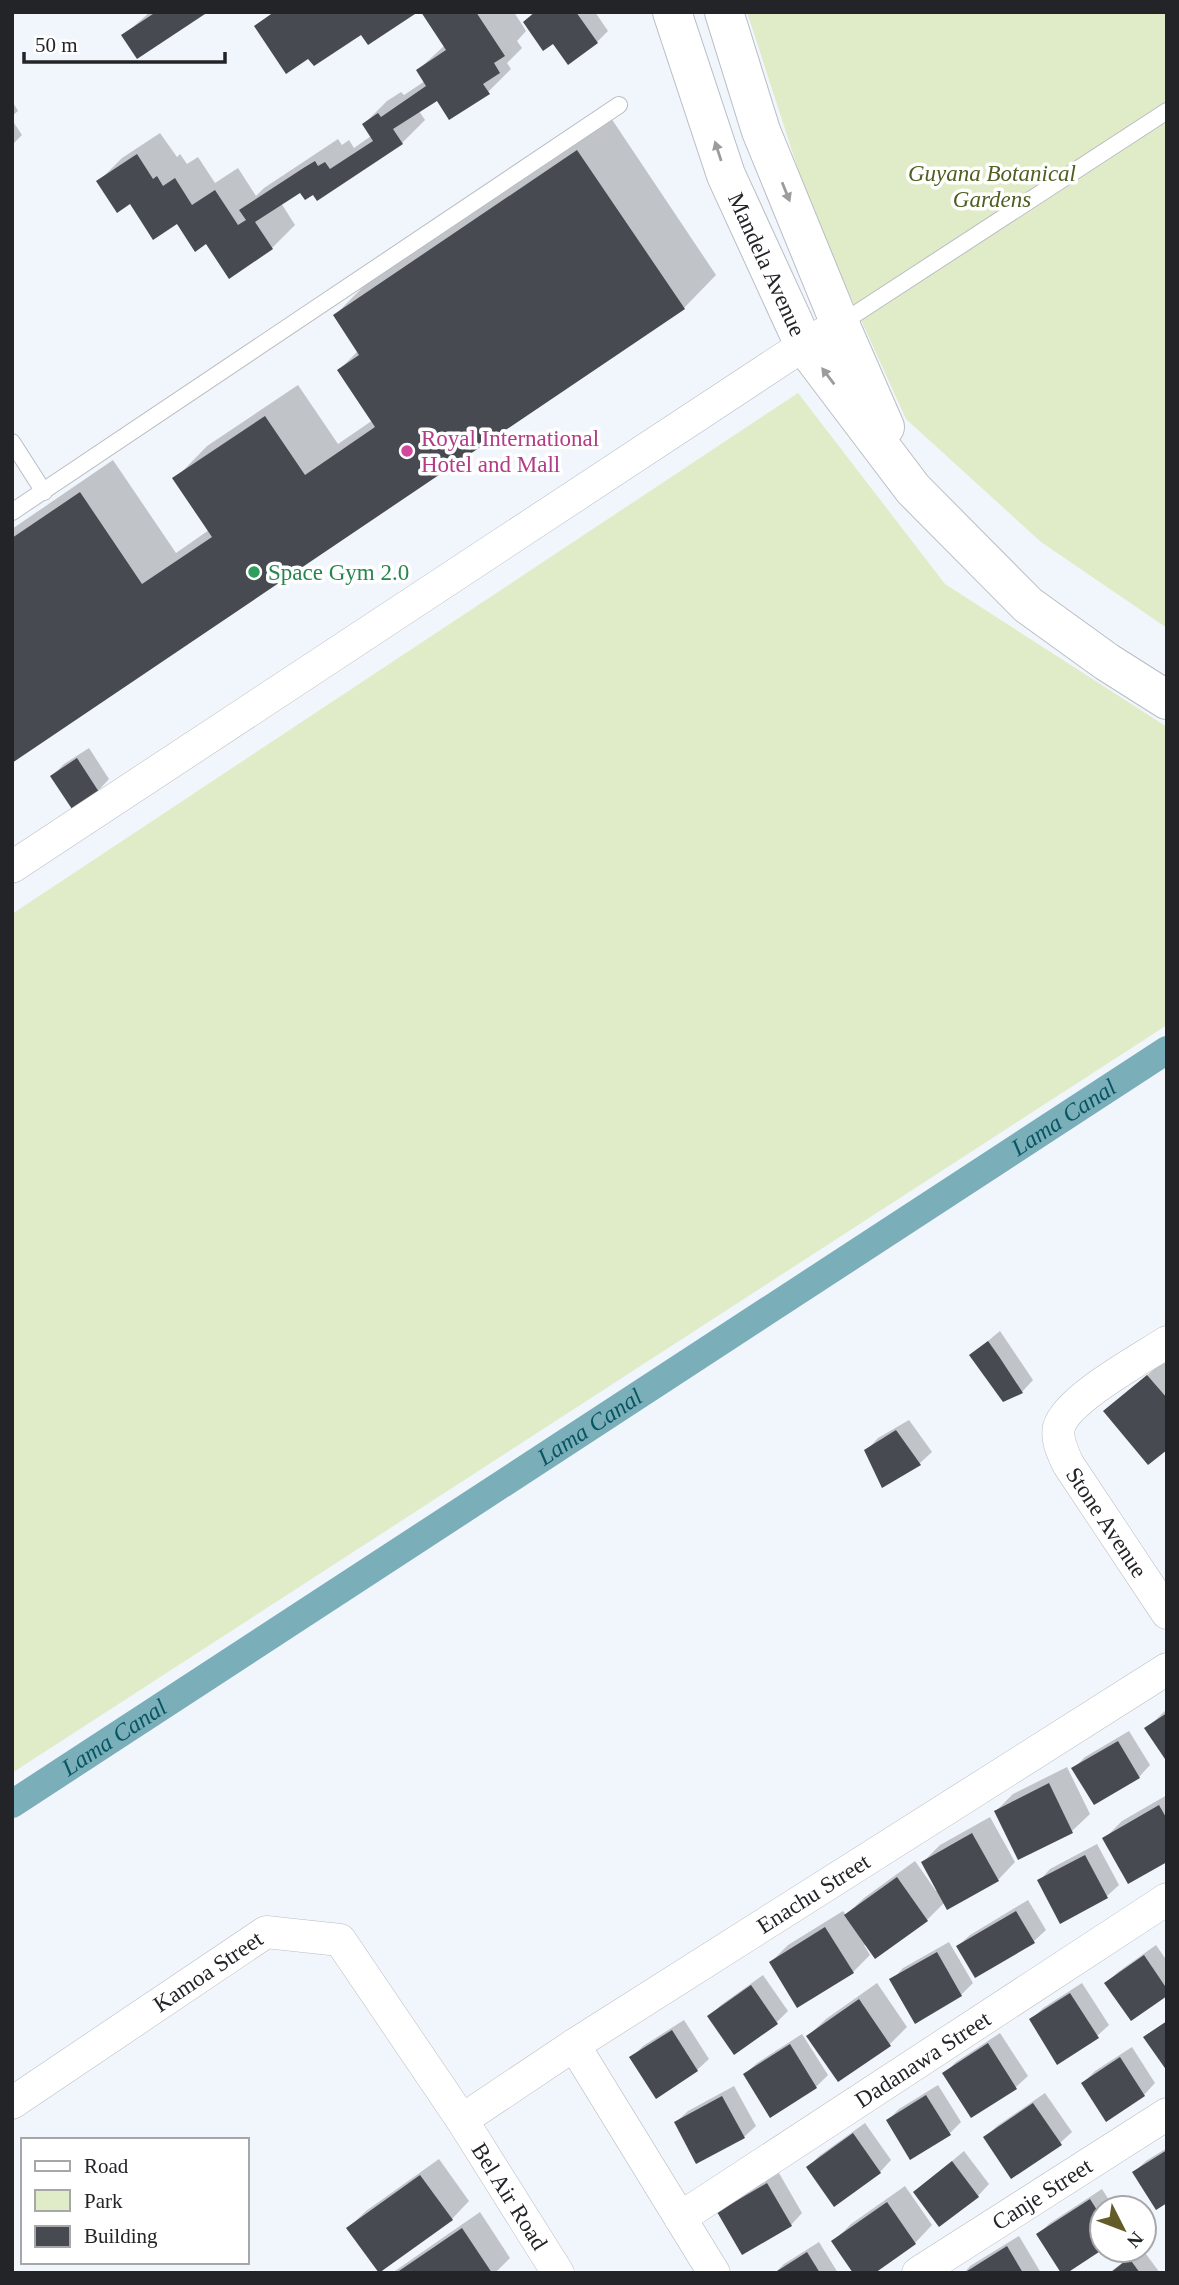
<svg xmlns="http://www.w3.org/2000/svg" width="1179" height="2285" font-family="Georgia,serif">
  <style>
    .green { fill: #e0ecc7 }
    .shadow { fill: #0003 }
    .lines { fill: none; stroke-linecap: round; stroke-linejoin: round }
    .canal { stroke: #7aaeb9; stroke-width: 28 }
    .building { fill: #474a50 }
    .lane-casing { stroke: #b9bdc4; stroke-width: 18 }
    .street-casing { stroke: #b9bdc4; stroke-width: 33 }
    .secondary-casing { stroke: #b9bdc4; stroke-width: 40 }
    .lane { stroke: #fff; stroke-width: 16 }
    .street { stroke: #fff; stroke-width: 32 }
    .secondary { stroke: #fff; stroke-width: 38 }
    .oneway { fill: #9c9c9e }
    .hotel-dot { fill: #d1479c; stroke: #fff; stroke-width: 2.5 }
    .leisure-dot { fill: #2e9e5b; stroke: #fff; stroke-width: 2.5 }
    .labels { text-anchor: middle; stroke-width: 7; stroke-linejoin: round; paint-order: stroke }
    .park-label { font-size: 23px; font-style: italic; fill: #4f5e21; stroke: #fff }
    .street-label { font-size: 23px; fill: #232427; stroke: #fff }
    .hotel-label { font-size: 23px; fill: #b23c85; stroke: #fff; text-anchor: start }
    .leisure-label { font-size: 23px; fill: #27864d; stroke: #fff; text-anchor: start }
    .water-label { font-size: 24px; font-style: italic; fill: #085562; stroke: #fff }
  </style>
  <rect width="100%" height="100%" fill="#f1f5fc"/>
  <g class="green">
    <path d="M747,12H1167V628L1041,542L906,419L812,212Z"/>
    <path d="M798,393L945,584L1167,727V1025L12,1773V914Z"/>
  </g>
  <g class="shadow">
    <path d="M150,12H205L124,35Z"/>
    <path d="M423,12H514L526,31L517,41L522,48L507,63L511,69L488,92L437,99L419,111L425,120L402,143L317,198L314,193L301,190L281,203L295,225L272,248L207,241L177,222L130,202L99,181L122,158L160,133L177,157L180,154L187,164L198,157L215,183L238,168L256,196L264,188L338,139L342,145L349,140L354,148L371,136L364,124L387,101L401,92L404,95L425,81L418,70L445,45Z"/>
    <path d="M534,12H595L608,31L597,42L525,22Z"/>
    <path d="M12,101L18,111L12,116Z"/>
    <path d="M611,118L716,275L684,308L12,761V529L113,460L176,553L209,530L175,479L207,446L298,385L338,444L373,420L339,370L359,350L335,315L367,283Z"/>
    <path d="M12,120L22,135L12,145Z"/>
    <path d="M89,748L109,779L98,791L52,776L64,764Z"/>
    <path d="M1000,1331L1033,1380L1022,1392L971,1355Z"/>
    <path d="M1166,1359L1167,1360V1447L1105,1411Z"/>
    <path d="M909,1420L932,1452L920,1463L883,1485L867,1450L878,1438Z"/>
    <path d="M1167,1709V1759L1146,1729Z"/>
    <path d="M1129,1731L1150,1765L1139,1777L1074,1768L1085,1757Z"/>
    <path d="M1067,1767L1090,1814L1072,1831L1019,1858L996,1811L1013,1794Z"/>
    <path d="M1167,1795V1860L1105,1838L1122,1821Z"/>
    <path d="M990,1817L1015,1862L998,1880L945,1902L927,1920L867,1944L864,1945L870,1955L853,1972L771,1962L788,1945L843,1911L846,1915L864,1898L915,1861L936,1891L938,1890L923,1862L940,1845Z"/>
    <path d="M1097,1844L1119,1885L1107,1896L1060,1922L1039,1881L1050,1869Z"/>
    <path d="M1028,1900L1046,1930L1034,1941L975,1976L958,1946L970,1935Z"/>
    <path d="M949,1942L973,1983L961,1995L916,2021L892,1980L903,1968Z"/>
    <path d="M1156,1945L1167,1961V1994L1107,1983L1118,1972Z"/>
    <path d="M763,1975L788,2011L777,2022L709,2016L721,2005Z"/>
    <path d="M877,1983L907,2027L890,2044L838,2080L808,2036L826,2019Z"/>
    <path d="M1082,1983L1109,2025L1097,2036L1031,2020L1043,2008Z"/>
    <path d="M684,2020L709,2059L697,2070L656,2096L632,2057L643,2046Z"/>
    <path d="M1000,2033L1028,2076L1016,2087L972,2116L945,2073L956,2062Z"/>
    <path d="M802,2034L828,2075L816,2087L771,2115L745,2074L757,2063Z"/>
    <path d="M1132,2047L1155,2083L1144,2095L1083,2083L1095,2071Z"/>
    <path d="M938,2085L961,2122L950,2133L888,2120L899,2109Z"/>
    <path d="M734,2086L756,2126L744,2137L676,2122L688,2111Z"/>
    <path d="M1045,2093L1072,2132L1060,2143L985,2138L997,2126Z"/>
    <path d="M865,2123L891,2160L880,2172L808,2167L819,2156Z"/>
    <path d="M1167,2148V2200L1134,2172L1146,2161Z"/>
    <path d="M964,2151L989,2184L978,2196L915,2192Z"/>
    <path d="M439,2159L469,2201L452,2219L348,2228L366,2211Z"/>
    <path d="M779,2173L802,2213L791,2225L719,2212L730,2201Z"/>
    <path d="M905,2186L932,2225L915,2243L834,2241L851,2224Z"/>
    <path d="M1102,2189L1114,2208H1102V2248L1038,2234L1050,2223Z"/>
    <path d="M480,2212L510,2258L495,2273H392Z"/>
    <path d="M1019,2236L1041,2273H964L970,2266Z"/>
    <path d="M819,2242L838,2273H775L784,2264Z"/>
    <path d="M1139,2250H1143L1160,2273H1109Z"/>
  </g>
  <g class="lines">
    <path class="canal" id="s1" d="M12,1804L1167,1050"/>
  </g>
  <g class="building">
    <path d="M156,12H208L137,59L121,35Z"/>
    <path d="M274,12H418L368,45L361,35L314,66L308,59L286,74L254,26Z"/>
    <path d="M421,12H476L505,56L494,63L500,73L483,84L490,94L449,120L437,101L393,129L403,144L317,201L313,195L305,200L300,193L255,222L273,249L229,279L206,244L195,252L177,224L153,240L130,204L117,213L96,181L137,154L153,179L157,176L163,186L175,178L192,205L215,190L238,225L246,220L239,210L305,167L315,161L318,166L325,162L330,169L373,141L362,124L378,113L381,117L426,86L416,70L446,50Z"/>
    <path d="M535,12H576L598,43L568,65L553,44L543,51L523,22Z"/>
    <path d="M577,150L685,309L12,763V538L80,492L142,584L212,537L172,478L265,416L305,475L375,427L337,370L359,355L333,315Z"/>
    <path d="M77,758L99,792L72,809L50,776Z"/>
    <path d="M988,1341L1000,1358L1023,1393L1003,1402L969,1355Z"/>
    <path d="M1147,1375L1167,1398V1450L1148,1465L1103,1411Z"/>
    <path d="M896,1430L921,1465L882,1488L864,1450Z"/>
    <path d="M1167,1713V1762L1144,1728Z"/>
    <path d="M1118,1741L1140,1778L1094,1805L1071,1768Z"/>
    <path d="M1049,1783L1073,1833L1018,1860L994,1811Z"/>
    <path d="M1159,1805L1167,1819V1862L1128,1884L1102,1838Z"/>
    <path d="M972,1833L999,1881L947,1910L921,1862Z"/>
    <path d="M1085,1855L1108,1898L1060,1924L1037,1880Z"/>
    <path d="M897,1877L928,1921L875,1959L844,1915Z"/>
    <path d="M1016,1911L1035,1943L975,1978L956,1946Z"/>
    <path d="M825,1927L854,1973L797,2008L769,1962Z"/>
    <path d="M937,1952L962,1996L915,2024L889,1979Z"/>
    <path d="M1144,1955L1167,1989V1996L1131,2021L1104,1983Z"/>
    <path d="M751,1985L778,2024L734,2055L707,2016Z"/>
    <path d="M1070,1993L1099,2038L1057,2065L1029,2019Z"/>
    <path d="M859,1999L891,2046L838,2082L806,2036Z"/>
    <path d="M1167,2021V2071L1143,2037Z"/>
    <path d="M672,2030L698,2071L656,2099L629,2057Z"/>
    <path d="M988,2043L1017,2089L971,2118L942,2073Z"/>
    <path d="M790,2044L817,2088L770,2118L743,2074Z"/>
    <path d="M1120,2057L1145,2096L1106,2122L1081,2083Z"/>
    <path d="M926,2095L951,2135L910,2160L886,2120Z"/>
    <path d="M722,2096L745,2138L696,2164L674,2122Z"/>
    <path d="M1033,2103L1062,2145L1011,2179L983,2137Z"/>
    <path d="M853,2133L881,2173L834,2207L806,2167Z"/>
    <path d="M1167,2150V2203L1156,2210L1132,2172Z"/>
    <path d="M952,2161L979,2197L939,2227L913,2192Z"/>
    <path d="M420,2175L453,2220L379,2273L346,2228Z"/>
    <path d="M767,2183L792,2226L742,2255L717,2212Z"/>
    <path d="M1090,2199L1102,2218V2250L1067,2273H1061L1036,2234Z"/>
    <path d="M887,2202L916,2244L875,2273H853L831,2241Z"/>
    <path d="M462,2228L492,2273H396Z"/>
    <path d="M1007,2246L1023,2273H964Z"/>
    <path d="M807,2252L820,2273H774Z"/>
    <path d="M1129,2258L1140,2273H1110Z"/>
  </g>
  <g class="lines">
    <g class="lane-casing">
      <g id="lane">
        <path d="M840,324L1167,111"/>
        <path d="M12,442L44,492"/>
        <path d="M12,512L619,105"/>
      </g>
    </g>
    <g class="street-casing">
      <g id="street">
        <path d="M12,867L804,345L840,324"/>
        <path id="s2" d="M1167,1342C1141,1359 1067,1399 1059,1427C1056,1440 1063,1453 1068,1464L1167,1613"/>
        <path d="M574,2045L714,2273"/>
        <path id="s3" d="M12,2103L266,1932L340,1940L462,2120L558,2273"/>
        <path id="s4" d="M462,2120L574,2045L1167,1669"/>
        <path id="s5" d="M680,2218L1167,1899"/>
        <path id="s6" d="M918,2273L1167,2114"/>
      </g>
    </g>
    <g class="secondary-casing">
      <g id="secondary">
        <path id="s7" d="M672,12L726,175L804,345L913,489L1028,605L1107,662L1167,700"/>
        <path d="M724,12L761,131L840,324L885,427"/>
      </g>
    </g>
    <use href="#lane" class="lane"/>
    <use href="#street" class="street"/>
    <use href="#secondary" class="secondary"/>
  </g>
  <defs><path id="oneway-solid" d="M-6-.8H1V-3.2L6.5 0L1 3.2V.8H-6Z" transform="scale(1.75)"/></defs>
  <g class="oneway">
    <use href="#oneway-solid" transform="translate(718 151) rotate(-108)"/>
    <use href="#oneway-solid" transform="translate(786 192) rotate(68)"/>
    <use href="#oneway-solid" transform="translate(828 376) rotate(-127)"/>
  </g>
  <circle class="hotel-dot" cx="407" cy="451" r="7"/>
  <circle class="leisure-dot" cx="254" cy="572" r="7"/>
  <g class="labels">
    <g class="park-label">
      <text x="992" y="181">Guyana Botanical<tspan x="992" dy="26">Gardens</tspan></text>
    </g>
    <g class="street-label">
      <text dy="8" stroke="none"><textPath href="#s7" startOffset="270">Mandela Avenue</textPath></text>
      <text dy="8" stroke="none"><textPath href="#s2" startOffset="248">Stone Avenue</textPath></text>
      <text dy="8" stroke="none"><textPath href="#s4" startOffset="418">Enachu Street</textPath></text>
      <text dy="8" stroke="none"><textPath href="#s3" startOffset="236">Kamoa Street</textPath></text>
      <text dy="8" stroke="none"><textPath href="#s5" startOffset="290">Dadanawa Street</textPath></text>
      <text dy="8" stroke="none"><textPath href="#s6" startOffset="147">Canje Street</textPath></text>
      <text dy="8" stroke="none"><textPath href="#s3" startOffset="688">Bel Air Road</textPath></text>
    </g>
    <g class="hotel-label">
      <text x="421" y="446">Royal International<tspan x="421" dy="26">Hotel and Mall</tspan></text>
    </g>
    <g class="leisure-label">
      <text x="268" y="580">Space Gym 2.0</text>
    </g>
    <g class="water-label">
      <text dy="8" stroke="none"><textPath href="#s1" startOffset="1256">Lama Canal</textPath></text>
      <text dy="8" stroke="none"><textPath href="#s1" startOffset="690">Lama Canal</textPath></text>
      <text dy="8" stroke="none"><textPath href="#s1" startOffset="122">Lama Canal</textPath></text>
    </g>
  </g>
  <rect width="1179" height="2285" fill="none" stroke="#232427" stroke-width="28"/>
  <rect x="21" y="2138" width="228" height="126" fill="#ffffff" stroke="#a7a7a9" stroke-width="2"/>
  <rect x="35" y="2161" width="35" height="10" fill="#ffffff" stroke="#a7a7a9" stroke-width="2"/>
  <text x="84" y="2173" font-size="21" fill="#232427">Road</text>
  <rect x="35" y="2190" width="35" height="21" fill="#e0ecc7" stroke="#a7a7a9" stroke-width="2"/>
  <text x="84" y="2208" font-size="21" fill="#232427">Park</text>
  <rect x="35" y="2226" width="35" height="21" fill="#474a50" stroke="#a7a7a9" stroke-width="2"/>
  <text x="84" y="2243" font-size="21" fill="#232427">Building</text>
  <g transform="translate(1123 2229) rotate(132)"><circle r="33" fill="#ffffff" stroke="#a7a7a9" stroke-width="2"/>
  <path d="M0-5L12 26L0 18L-12 26Z" fill="#635b28"/>
  <text y="-10" font-size="19" font-weight="bold" text-anchor="middle" fill="#232427">N</text>
  </g>
  <path d="M24 52v10h201v-10" fill="none" stroke="#232427" stroke-width="3.5"/>
  <text x="35" y="52" font-size="21" fill="#232427" stroke="#ffffff" stroke-width="5" paint-order="stroke">50 m</text>
</svg>
